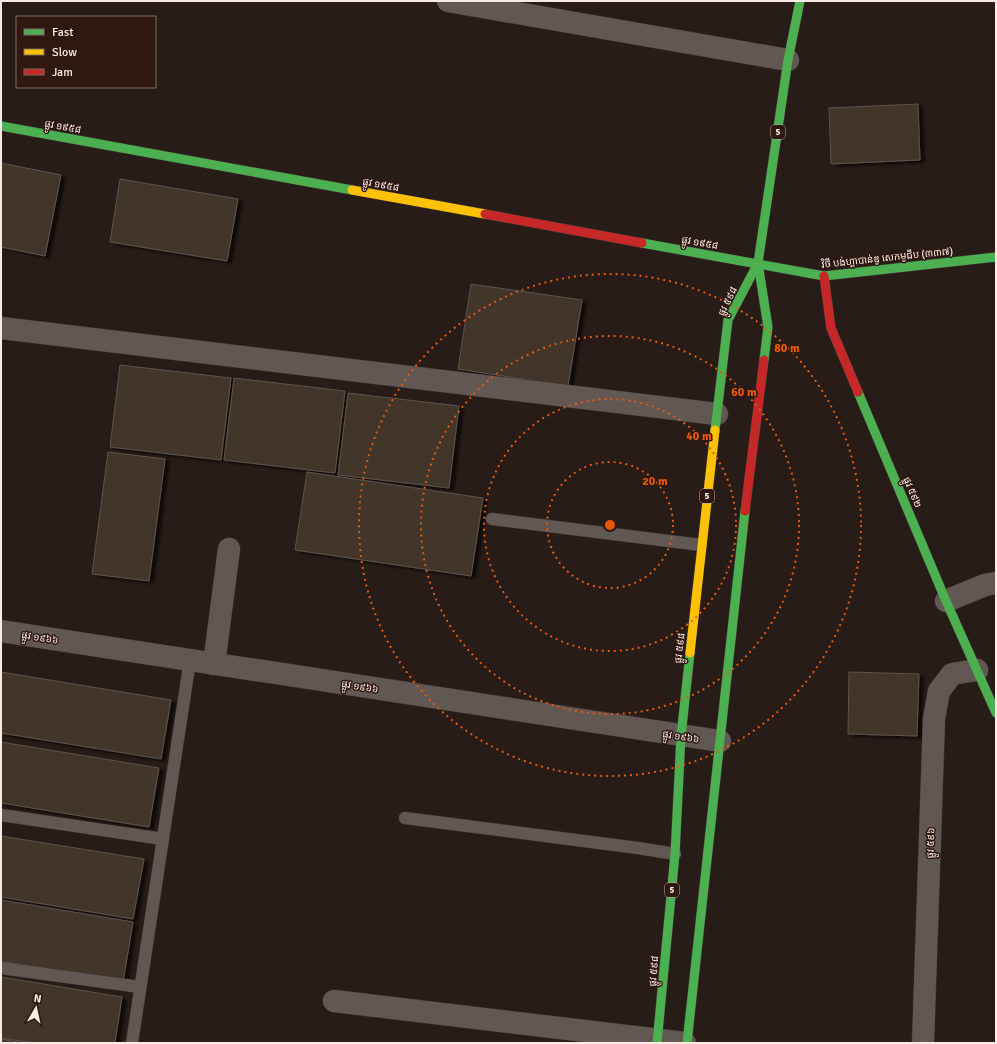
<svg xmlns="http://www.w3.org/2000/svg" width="997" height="1044" font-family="Signika,'Noto Sans Khmer',sans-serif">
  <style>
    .building { fill: #42362b; stroke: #5c544d; filter: url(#shadow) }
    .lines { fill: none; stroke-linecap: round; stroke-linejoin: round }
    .lane-casing { stroke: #423936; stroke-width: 13 }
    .street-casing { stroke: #423936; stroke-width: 23 }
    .fast-casing { stroke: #423936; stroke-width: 10 }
    .slow-casing { stroke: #423936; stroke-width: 10 }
    .jam-casing { stroke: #423936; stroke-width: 10 }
    .lane { stroke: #615854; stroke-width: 12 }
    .street { stroke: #615854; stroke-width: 22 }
    .fast { stroke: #4caf50; stroke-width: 9 }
    .slow { stroke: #ffc107; stroke-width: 9 }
    .jam { stroke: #c62828; stroke-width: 9 }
    .ring { fill: none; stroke: #e8590c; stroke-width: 2; stroke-dasharray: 2 4 }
    .labels { text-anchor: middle; stroke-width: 3; stroke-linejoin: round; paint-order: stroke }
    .shield { fill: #2e1810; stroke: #beaca5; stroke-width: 1 }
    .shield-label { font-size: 9px; font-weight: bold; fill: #fbebe5 }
    .street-label { font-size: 10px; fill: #fbebe5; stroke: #2e1810 }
    .centre { fill: #e8590c; stroke: #2e1810; stroke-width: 2 }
    .ring-label { font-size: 12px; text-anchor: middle; font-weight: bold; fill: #e8590c; stroke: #2e1810; stroke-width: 3; stroke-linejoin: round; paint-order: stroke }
  </style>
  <defs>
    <filter id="shadow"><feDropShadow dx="4.5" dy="2.5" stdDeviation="1" flood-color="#0009"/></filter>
  </defs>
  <rect width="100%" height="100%" fill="#271c17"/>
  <g class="building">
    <path d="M918,104L920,160L831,164L829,108Z"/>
    <path d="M1,163L61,175L45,256L1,247Z"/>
    <path d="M120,179L238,199L227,261L110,242Z"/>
    <path d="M471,284L582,300L568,386L458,369Z"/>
    <path d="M120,365L231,378L221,460L110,447Z"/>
    <path d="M234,378L345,391L335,473L224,460Z"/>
    <path d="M348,393L459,406L449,488L338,475Z"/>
    <path d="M108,452L165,459L149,581L92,574Z"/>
    <path d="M307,472L483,498L471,576L295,550Z"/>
    <path d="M1,672L171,700L161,759L1,733Z"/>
    <path d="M849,672L919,674L917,736L848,734Z"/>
    <path d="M1,742L159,768L149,827L1,803Z"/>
    <path d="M1,836L144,859L133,919L1,897Z"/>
    <path d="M1,900L133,922L123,982L1,961Z"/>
    <path d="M1,977L122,997L115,1043H34L1,1038Z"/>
    <path d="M1,1039L23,1043H1Z"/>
  </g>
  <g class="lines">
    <g class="lane-casing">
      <g id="lane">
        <path d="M492,519L701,545"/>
        <path d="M1,815L163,839"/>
        <path d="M405,818L638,848L675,854"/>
        <path d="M1,968L140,987"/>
        <path d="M132,1043L190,660"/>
      </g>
    </g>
    <g class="street-casing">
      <g id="street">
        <path d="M448,1L788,60"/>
        <path d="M1,328L717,414"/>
        <path d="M946,601L985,585L996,583"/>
        <path d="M1,631L720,741"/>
        <path d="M214,664L229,549"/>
        <path d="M334,1001L685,1043"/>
        <path d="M923,1043L934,719L939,691L952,674L977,670"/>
      </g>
    </g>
    <g class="fast-casing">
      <g id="fast">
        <path d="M1,126L352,190"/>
        <path d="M642,243L824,276L996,257"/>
        <path d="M764,360L768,327L758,263L788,60L800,1"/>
        <path d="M858,392L946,601L996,713"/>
        <path d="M715,430L728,320L758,263"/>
        <path d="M657,1043L675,854L681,736L690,653"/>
        <path d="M687,1043L745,511"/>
      </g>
    </g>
    <g class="slow-casing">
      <g id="slow">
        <path d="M352,190L485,214"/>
        <path d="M690,653L715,430"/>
      </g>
    </g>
    <g class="jam-casing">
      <g id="jam">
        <path d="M485,214L642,243"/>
        <path d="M824,276L831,328L858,392"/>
        <path d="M745,511L764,360"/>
      </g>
    </g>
    <use href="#lane" class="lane"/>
    <use href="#street" class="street"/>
    <use href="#fast" class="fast"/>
    <use href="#slow" class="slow"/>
    <use href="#jam" class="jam"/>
  </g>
  <g class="ring">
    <circle cx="610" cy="525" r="63"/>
    <circle cx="610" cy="525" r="126"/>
    <circle cx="610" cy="525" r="189"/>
    <circle cx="610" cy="525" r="251"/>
  </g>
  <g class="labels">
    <g class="shield">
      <rect x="771" y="125" width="14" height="14" rx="3"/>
      <rect x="700" y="489" width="14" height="14" rx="3"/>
      <rect x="665" y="883" width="14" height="14" rx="3"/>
    </g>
    <g class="shield-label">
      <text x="778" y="135">5</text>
      <text x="707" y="499">5</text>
      <text x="672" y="893">5</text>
    </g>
    <g class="street-label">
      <text transform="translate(63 126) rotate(10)" y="4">ផ្លូវ ១៩៥៨</text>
      <text transform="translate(381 184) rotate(10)" y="4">ផ្លូវ ១៩៥៨</text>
      <text transform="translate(700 242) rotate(10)" y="4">ផ្លូវ ១៩៥៨</text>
      <text transform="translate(887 257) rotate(-6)" y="4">វិថី បង់ហ្គាបាន់ឌូ សេកមូជីប (៣៣៧)</text>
      <text transform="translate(727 301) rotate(-64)" y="4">ផ្លូវ ៥៩៨</text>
      <text transform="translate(913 492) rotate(67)" y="4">ផ្លូវ ៥៩២</text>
      <text transform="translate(40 637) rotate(9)" y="4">ផ្លូវ ១៩៦៦</text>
      <text transform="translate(679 648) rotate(-84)" y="4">ផ្លូវ ៥៩៨</text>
      <text transform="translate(360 686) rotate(9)" y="4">ផ្លូវ ១៩៦៦</text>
      <text transform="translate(681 736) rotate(8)" y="4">ផ្លូវ ១៩៦៦</text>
      <text transform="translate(930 843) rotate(-88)" y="4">ផ្លូវ ៥៩៦</text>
      <text transform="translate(653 971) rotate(-85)" y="4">ផ្លូវ ៥៩៨</text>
    </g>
  </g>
  <circle cx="610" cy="525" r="6" class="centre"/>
  <g class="ring-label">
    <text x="787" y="352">80 m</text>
    <text x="744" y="396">60 m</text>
    <text x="699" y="440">40 m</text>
    <text x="655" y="485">20 m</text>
  </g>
  <rect width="997" height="1044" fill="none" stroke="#fbebe5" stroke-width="4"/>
  <rect x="16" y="16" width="140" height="72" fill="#2e1810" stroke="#806c65"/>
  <rect x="24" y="29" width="20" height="6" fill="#4caf50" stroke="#806c65"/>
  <text x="52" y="36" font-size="12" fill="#fbebe5">Fast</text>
  <rect x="24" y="49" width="20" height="6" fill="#ffc107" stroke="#806c65"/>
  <text x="52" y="56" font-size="12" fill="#fbebe5">Slow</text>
  <rect x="24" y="69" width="20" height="6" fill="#c62828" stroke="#806c65"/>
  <text x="52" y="76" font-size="12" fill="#fbebe5">Jam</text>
  <g transform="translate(36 1008) rotate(9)" stroke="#2e1810" stroke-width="3" paint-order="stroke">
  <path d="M0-3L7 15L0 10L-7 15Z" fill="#fbebe5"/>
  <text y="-6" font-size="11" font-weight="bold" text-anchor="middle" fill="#fbebe5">N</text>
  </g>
</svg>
